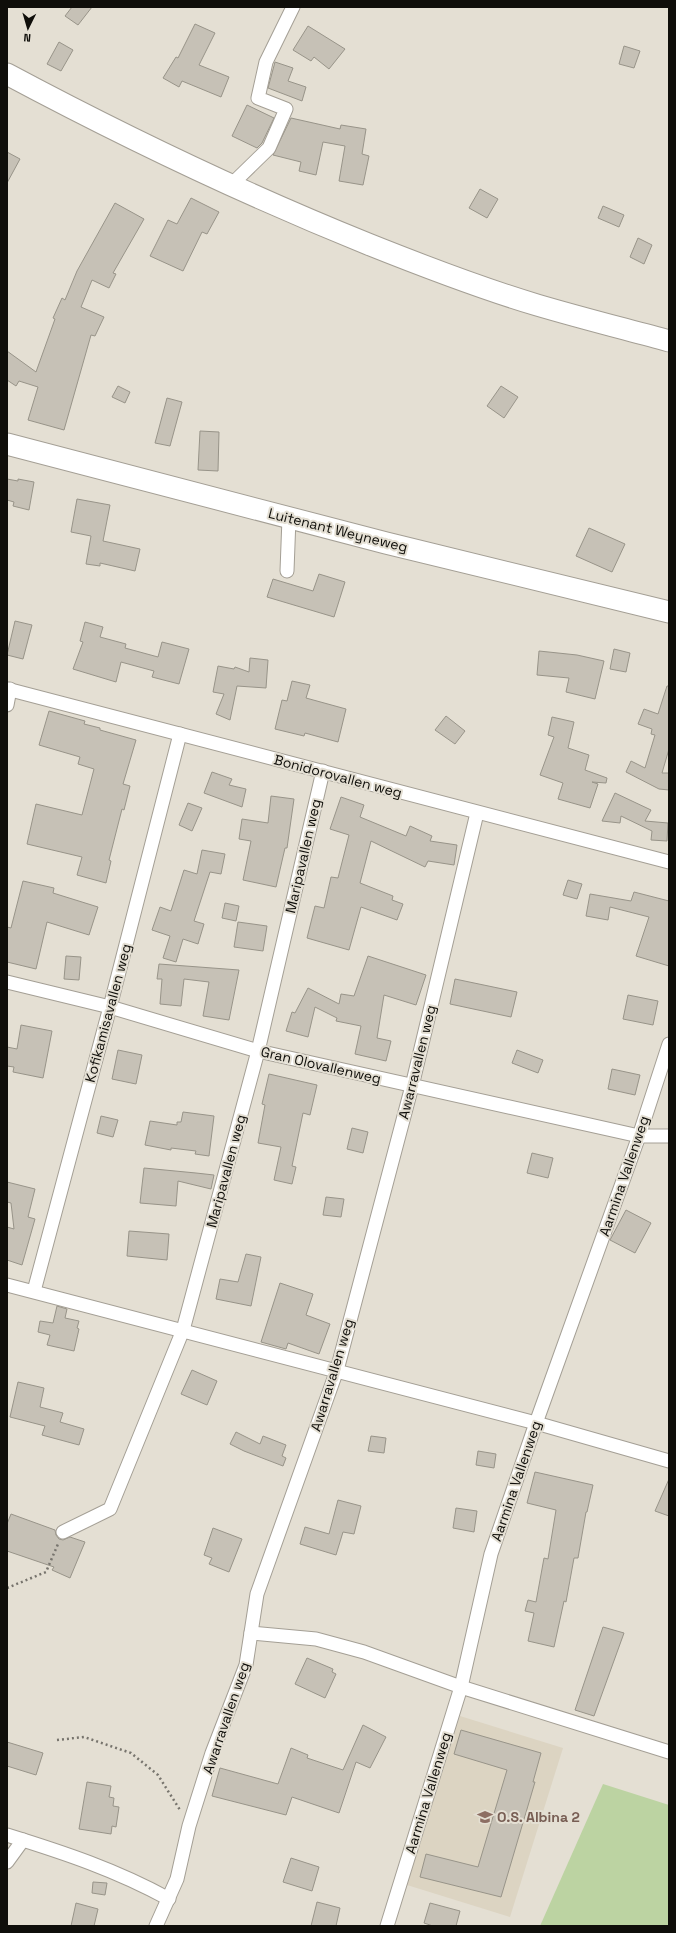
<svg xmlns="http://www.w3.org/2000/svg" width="676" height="1933" font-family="'Space Grotesk',sans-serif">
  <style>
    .built { fill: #dcd4c2 }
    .green { fill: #bcd3a2 }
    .building { fill: #c6c1b6; stroke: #989489 }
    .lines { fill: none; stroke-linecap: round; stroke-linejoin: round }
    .street-casing { stroke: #a49f95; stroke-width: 15 }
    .primary-casing { stroke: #a49f95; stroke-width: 23 }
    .path { stroke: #77746d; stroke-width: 2.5; stroke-dasharray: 2 3; stroke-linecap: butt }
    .street { stroke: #fff; stroke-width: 13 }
    .primary { stroke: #fff; stroke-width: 21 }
    .labels { text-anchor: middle; stroke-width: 4; stroke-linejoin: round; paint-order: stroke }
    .street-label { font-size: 14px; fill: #0f0e0a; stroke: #e4dfd3 }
    .education-label { font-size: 14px; font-weight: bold; fill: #785e54; stroke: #e4dfd3; text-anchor: start }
  </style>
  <rect width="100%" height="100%" fill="#e4dfd3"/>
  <path class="built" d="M460,1716L563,1748L510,1917L407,1885Z"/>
  <path class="green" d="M603,1784L669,1805V1926H540Z"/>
  <g class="building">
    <path d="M72,7H92L78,25L65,16Z"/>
    <path d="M195,24L215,33L199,65L229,77L221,97L182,81L179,87L163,78L176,57L178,58Z"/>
    <path d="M308,26L345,49L329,69L314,57L311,61L293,50Z"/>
    <path d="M59,42L73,50L61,71L47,64Z"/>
    <path d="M624,46L640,51L634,68L619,64Z"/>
    <path d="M275,62L293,68L288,81L306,87L302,101L268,88Z"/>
    <path d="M247,105L274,118L262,143L257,148L232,136Z"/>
    <path d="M291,118L340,129L341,125L366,129L362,154L369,156L363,185L339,181L345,146L323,142L316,175L299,171L301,162L273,155Z"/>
    <path d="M7,152L20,159L7,183Z"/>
    <path d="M480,189L498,199L487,218L469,208Z"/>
    <path d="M191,198L219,212L207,234L202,232L183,271L150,256L168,220L177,224Z"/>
    <path d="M115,203L144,219L113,273L116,274L109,288L92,280L81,307L104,317L95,336L91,335L64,430L28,420L38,387L19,381L16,386L7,380V351L36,372L55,319L53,318L62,298L65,300L77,271Z"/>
    <path d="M603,206L624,215L619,227L598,218Z"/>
    <path d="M638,238L652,245L644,264L630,257Z"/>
    <path d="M118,386L130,392L125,403L112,397Z"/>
    <path d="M501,386L518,397L504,418L487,406Z"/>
    <path d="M167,398L182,402L170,446L155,443Z"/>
    <path d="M200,431L219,432L218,471L198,470Z"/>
    <path d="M7,479L18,481V479L34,482L29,510L13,506L14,502L7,500Z"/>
    <path d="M77,499L110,505L103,541L140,549L135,571L100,563V566L86,564L91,536L71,532Z"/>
    <path d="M589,528L625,544L612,572L576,556Z"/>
    <path d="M319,574L345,582L334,617L267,597L273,579L313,591Z"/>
    <path d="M15,621L32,625L23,659L7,655Z"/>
    <path d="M85,622L103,627L100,637L126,644L125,648L158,657L162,642L189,649L179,684L152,677L154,671L121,662L116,682L73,669L83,642L80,641Z"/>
    <path d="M614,649L630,653L626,672L610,669Z"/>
    <path d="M539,651L577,655L604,661L595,699L566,692L569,678L537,675Z"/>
    <path d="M250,658L268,660L266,688L237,686L230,720L216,714L224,694L213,692L218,666L234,669L235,667L249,672Z"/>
    <path d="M292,681L310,685L306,698L346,709L338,742L305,733L304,736L275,729L282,700L287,701Z"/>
    <path d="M667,686H669V749L662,773H669V790L659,789L626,772L631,761L645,768L655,735L651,734L652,729L638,724L644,709L658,714Z"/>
    <path d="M49,711L85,721L84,724L100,728V730L136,740L123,784L130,786L124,810L122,809L109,860L111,861L106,883L77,875L82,857L27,844L36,804L82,815L94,769L78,764L80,757L39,745Z"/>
    <path d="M446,716L465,731L455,744L435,730Z"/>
    <path d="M552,717L574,722L568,748L589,755L585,770L607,778L606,783L592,782L598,784L590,808L558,799L563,783L540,775L554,737L548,735Z"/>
    <path d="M212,772L232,779L229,785L246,789L242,807L204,793Z"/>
    <path d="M615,793L651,810L645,821L668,823L667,841L651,840L652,831L621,816L620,823L602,821Z"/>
    <path d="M271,796L294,799L287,848H285L276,887L243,880L251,841L239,839L242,819L268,823Z"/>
    <path d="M341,797L364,805L360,817L406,836L410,826L432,836L430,841L457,845L454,865L428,861L425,867L371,841L360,883L393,896L392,900L403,904L397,920L361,907L349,950L307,938L315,906L324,908L331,877L338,878L349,835L330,829Z"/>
    <path d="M188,803L202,808L192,831L179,825Z"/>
    <path d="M202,850L225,854L221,874L210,872L194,921L204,924L198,944L183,939L176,962L163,958L170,936L152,930L160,907L171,911L184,870L197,874Z"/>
    <path d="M568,880L582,884L577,899L563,895Z"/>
    <path d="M23,881L54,888L53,893L98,907L89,935L47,922L36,969L7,962V927L11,928Z"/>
    <path d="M634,892L669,901V966L636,956L649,917L610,907L608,920L586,916L590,894L631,901Z"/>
    <path d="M225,903L239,906L236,921L222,918Z"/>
    <path d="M238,922L267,926L263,951L234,947Z"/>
    <path d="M66,956L81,957L79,980L64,979Z"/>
    <path d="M368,956L426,975L416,1005L384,995L377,1038L391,1041L386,1061L355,1054L361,1026L336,1021L337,1018L315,1007L308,1037L286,1031L292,1012L295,1013L308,988L339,1004L341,994L354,996Z"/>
    <path d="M159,964L239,970L229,1020L203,1016L209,982L184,979L181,1006L160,1004L162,979H157Z"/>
    <path d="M455,979L517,992L511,1017L450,1004Z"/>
    <path d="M628,995L658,1001L653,1025L623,1019Z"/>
    <path d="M21,1025L52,1031L43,1078L13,1072L14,1067L7,1066V1047L17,1049Z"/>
    <path d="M118,1050L142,1055L136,1084L112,1079Z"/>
    <path d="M517,1050L543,1060L538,1073L512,1063Z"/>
    <path d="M612,1069L640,1075L635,1095L608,1089Z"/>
    <path d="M269,1074L317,1085L310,1115L303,1113L292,1166L296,1167L292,1184L274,1180L281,1147L258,1143L265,1105L262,1104Z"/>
    <path d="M183,1112L214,1116L209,1156L195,1154L196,1151L171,1148V1150L145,1145L150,1121L177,1125V1122H181Z"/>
    <path d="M101,1116L118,1120L113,1137L97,1133Z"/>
    <path d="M352,1128L368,1132L363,1153L347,1149Z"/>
    <path d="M532,1153L553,1158L548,1178L527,1173Z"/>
    <path d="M144,1168L196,1173L214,1175L211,1189L178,1181L176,1206L140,1203Z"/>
    <path d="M7,1182L35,1189L28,1217L35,1219L22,1265L7,1260V1227L14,1229L11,1203L7,1202Z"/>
    <path d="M326,1197L344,1199L341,1217L323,1215Z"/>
    <path d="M626,1210L651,1223L635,1253L610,1240Z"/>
    <path d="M129,1231L169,1234L167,1260L127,1256Z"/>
    <path d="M246,1254L261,1257L251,1306L216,1299L220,1279L238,1282Z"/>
    <path d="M280,1283L313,1294L306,1315L330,1324L319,1354L288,1343L286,1349L261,1342Z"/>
    <path d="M57,1306L67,1309L65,1318L79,1321L77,1328L79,1329L74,1351L47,1345L50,1335L38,1332L40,1321L53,1323Z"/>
    <path d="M192,1370L217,1381L207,1405L181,1394Z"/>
    <path d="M18,1382L44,1388L40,1407L63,1413L60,1422L84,1429L79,1445L42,1435L45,1426L10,1417Z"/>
    <path d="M236,1432L260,1444L263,1436L286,1445L282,1456L286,1458L283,1466L244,1451L230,1444Z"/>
    <path d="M371,1436L386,1438L384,1453L368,1451Z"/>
    <path d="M478,1451L496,1454L494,1468L476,1465Z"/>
    <path d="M535,1472L593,1485L587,1512H586L578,1558H574L566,1602L564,1601L554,1647L528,1641L534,1613L525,1611L528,1600L536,1602L544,1558L548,1559L556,1510L527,1503Z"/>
    <path d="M669,1479V1516L655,1511Z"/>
    <path d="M338,1500L361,1506L354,1534L343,1532L336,1555L300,1544L305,1527L329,1534Z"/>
    <path d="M456,1508L477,1511L474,1532L453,1528Z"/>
    <path d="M11,1514L55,1530L56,1535L59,1539L63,1540L70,1537L85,1542L70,1578L52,1570L54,1567L7,1551V1524Z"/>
    <path d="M213,1528L242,1539L229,1572L209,1564L212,1558L204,1555Z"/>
    <path d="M603,1627L624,1633L594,1716L575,1710Z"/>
    <path d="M307,1658L333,1669L332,1672L336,1674L325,1698L295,1684Z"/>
    <path d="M363,1725L386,1737L370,1768L356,1762L339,1813L292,1797L286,1815L212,1796L220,1768L278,1784L291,1748L308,1755L307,1758L343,1770Z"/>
    <path d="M461,1730L541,1753L533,1782H535L501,1897L420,1877L426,1854L478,1867L507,1770L454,1754Z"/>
    <path d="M7,1742L43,1753L36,1775L7,1766Z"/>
    <path d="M87,1782L111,1786L109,1797L114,1798L113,1806L119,1807L116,1827L112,1826L111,1834L79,1829Z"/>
    <path d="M291,1858L319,1867L312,1891L283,1882Z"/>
    <path d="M93,1882L107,1883L105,1895L92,1893Z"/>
    <path d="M317,1902L340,1908L336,1926H311Z"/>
    <path d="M76,1903L98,1909L94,1926H71Z"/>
    <path d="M430,1903L460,1911L456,1926H433L424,1923Z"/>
  </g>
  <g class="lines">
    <g class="street-casing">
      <g id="street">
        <path d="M230,186L269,148L286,109L258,98L266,62L293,7"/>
        <path d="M287,571L289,518"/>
        <path d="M7,689L669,862"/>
        <path d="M7,705L10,689"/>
        <path d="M7,982L110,1007L258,1051L639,1136H669"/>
        <path d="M7,1285L536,1423L669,1461"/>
        <path d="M34,1291L110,1007L180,734"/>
        <path d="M63,1532L110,1509L183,1330L258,1051L323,771"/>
        <path d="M251,1633L316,1639L364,1652L461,1687L669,1752"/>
        <path d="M7,1835C65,1853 116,1870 169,1899"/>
        <path d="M7,1862L23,1840"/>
        <path d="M156,1926L177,1879L189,1826L212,1753L246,1665L257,1594L337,1370L412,1086L477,813"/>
        <path d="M387,1926L461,1687L491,1554L536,1423L639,1136L669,1044"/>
      </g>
    </g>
    <g class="primary-casing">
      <g id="primary">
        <path d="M7,74C125,137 244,194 368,244C423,266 480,288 537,305C581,318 625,329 669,341"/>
        <path d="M7,444L386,543L669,612"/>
      </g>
    </g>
    <g class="path">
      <path d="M7,1588L46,1572L58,1544"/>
      <path d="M57,1740L84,1737L131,1753L158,1775L180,1810"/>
    </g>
    <use href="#street" class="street"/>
    <use href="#primary" class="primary"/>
  </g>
  <defs>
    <g id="school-bare" transform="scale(1.2)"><path d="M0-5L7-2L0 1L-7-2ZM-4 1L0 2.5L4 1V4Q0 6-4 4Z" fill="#8d6e63" stroke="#e4dfd3" stroke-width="2.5" paint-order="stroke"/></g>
  </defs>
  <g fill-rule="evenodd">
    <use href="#school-bare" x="485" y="1817"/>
  </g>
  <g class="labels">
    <g class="street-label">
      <text transform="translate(338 530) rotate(14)" y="5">Luitenant Weyneweg</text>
      <text transform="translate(338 776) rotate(15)" y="5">Bonidorovallen weg</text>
      <text transform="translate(303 856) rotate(-77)" y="5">Maripavallen weg</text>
      <text transform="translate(108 1013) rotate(-75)" y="5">Kofikamisavallen weg</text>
      <text transform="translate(417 1062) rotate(-76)" y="5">Awarravallen weg</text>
      <text transform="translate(321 1065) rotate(13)" y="5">Gran Olovallenweg</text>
      <text transform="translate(226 1171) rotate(-75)" y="5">Maripavallen weg</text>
      <text transform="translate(624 1176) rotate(-71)" y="5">Aarmina Vallenweg</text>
      <text transform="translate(332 1375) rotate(-73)" y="5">Awarravallen weg</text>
      <text transform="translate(516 1481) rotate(-71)" y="5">Aarmina Vallenweg</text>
      <text transform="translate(226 1718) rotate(-71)" y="5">Awarravallen weg</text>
      <text transform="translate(428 1793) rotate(-73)" y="5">Aarmina Vallenweg</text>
    </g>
    <g class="education-label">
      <text x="497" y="1822">O.S. Albina 2</text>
    </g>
  </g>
  <rect width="676" height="1933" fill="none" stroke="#0f0e0a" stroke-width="16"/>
  <g transform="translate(28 28) rotate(185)" stroke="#e4dfd3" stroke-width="3" paint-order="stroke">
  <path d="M0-3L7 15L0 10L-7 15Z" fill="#0f0e0a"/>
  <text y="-6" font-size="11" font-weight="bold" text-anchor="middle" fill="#0f0e0a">N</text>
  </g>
</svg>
